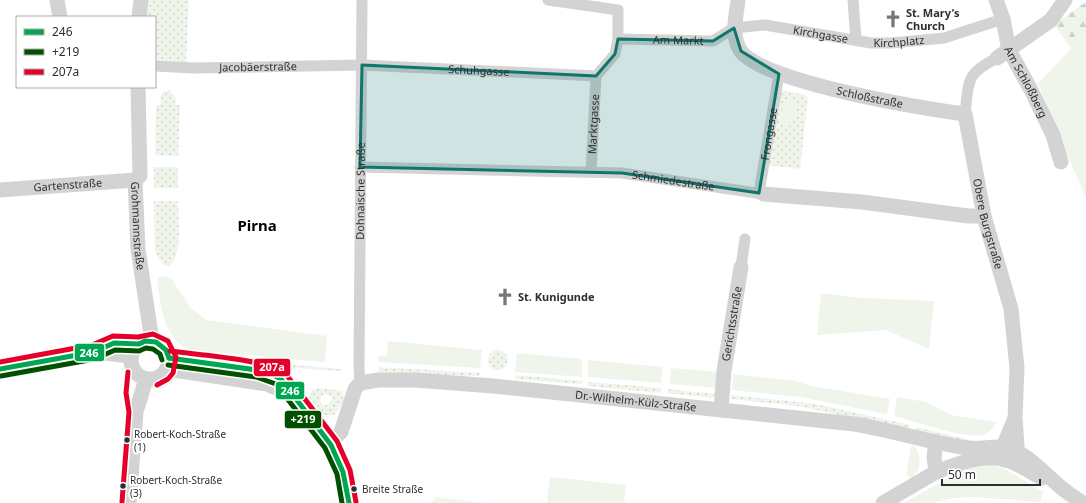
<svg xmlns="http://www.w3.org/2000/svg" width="1086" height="503" font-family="'Noto Sans',sans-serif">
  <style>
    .grass { fill: url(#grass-dots); fill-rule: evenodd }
    .forest { fill: url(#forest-firs) }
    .park { fill: #f0f5eb }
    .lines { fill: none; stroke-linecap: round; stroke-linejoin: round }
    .pedestrian { stroke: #d3d3d3; stroke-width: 11 }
    .minor { stroke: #d3d3d3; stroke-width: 15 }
    .bus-1-casing { stroke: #fff; stroke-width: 8 }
    .bus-2-casing { stroke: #fff; stroke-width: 8 }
    .bus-3-casing { stroke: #fff; stroke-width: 8 }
    .bus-1 { stroke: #00a651; stroke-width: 5 }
    .bus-2 { stroke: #005000; stroke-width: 5 }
    .bus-3 { stroke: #e4002b; stroke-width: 5 }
    .marked { fill: #0f766e; fill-opacity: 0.2; stroke: #0f766e; stroke-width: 3; stroke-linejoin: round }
    .bus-dot { fill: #2e2e2e; stroke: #fff; stroke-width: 1.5 }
    .labels { text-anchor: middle; stroke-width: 4; stroke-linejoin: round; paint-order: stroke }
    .bus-label { font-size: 10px; fill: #2e2e2e; stroke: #fff; text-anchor: start }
    .poi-label { font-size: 11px; font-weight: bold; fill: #2e2e2e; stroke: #fff; text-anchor: start }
    .street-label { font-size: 11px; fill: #2e2e2e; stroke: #fff }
    .district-label { font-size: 15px; font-weight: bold; fill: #000; stroke: #fff }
    .line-badge { stroke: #fff; stroke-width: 1.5 }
    .badge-label { font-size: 11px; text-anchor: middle; font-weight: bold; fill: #fff }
  </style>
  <defs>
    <pattern id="grass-dots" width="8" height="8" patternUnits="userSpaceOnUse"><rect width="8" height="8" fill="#f0f5eb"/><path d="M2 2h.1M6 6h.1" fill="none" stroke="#ced2ca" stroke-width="1.8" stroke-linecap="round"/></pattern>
    <pattern id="forest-firs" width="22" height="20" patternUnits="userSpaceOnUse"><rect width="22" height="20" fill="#f0f5eb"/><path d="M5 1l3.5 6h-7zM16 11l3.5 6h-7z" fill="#ced2ca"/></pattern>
  </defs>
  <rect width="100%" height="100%" fill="#fff"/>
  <g class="grass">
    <path d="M147,0H189L186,62L155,60V17H146Z"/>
    <path d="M170,90L176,99L175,105H180L178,156L155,155L156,105H161L160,99L163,92Z"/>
    <path d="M783,90L808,96L800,169L767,165L778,93Z"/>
    <rect x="154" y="167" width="24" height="21"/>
    <path d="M154,201H178C178,217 183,257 169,266L162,264L155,251Z"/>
    <circle cx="498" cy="360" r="10"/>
    <path d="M294,365L342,369V371L295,368L284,374L282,373Z"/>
    <path d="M379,367L480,373L479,376L379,373Z"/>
    <path d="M515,375L582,381L581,384L515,379Z"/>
    <path d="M171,376H176C173,386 161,389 151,389V386Z"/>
    <path d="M589,382L661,388V393L588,386Z"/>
    <path d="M317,388L343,391L344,401L334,415H323L309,397L312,390ZM324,394L329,395L332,398L331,402L327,405H323L320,401L321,397Z"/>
    <path d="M668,389L715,394V398L667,393Z"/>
    <path d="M731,395L816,404L910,425L909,430L798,406L731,399Z"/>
    <path d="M916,427L970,440L972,442L915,432Z"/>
  </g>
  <path class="forest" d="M1086,2V40L1076,44L1071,49L1054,24Z"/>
  <g class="park">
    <path d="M1086,40V197L1061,141L1038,83L1076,44Z"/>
    <path d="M784,100L797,102L793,126L780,124Z"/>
    <path d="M164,276L171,278L190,307L206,320L327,336L325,362L188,350C162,334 162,308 157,281L159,277Z"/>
    <path d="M821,293L861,298L934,301L929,349L886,330L817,335Z"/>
    <path d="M388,341L482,350L480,368L378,362V356H387Z"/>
    <path d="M517,353L582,359V377L515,372Z"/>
    <path d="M588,360L663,367L661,383L588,377Z"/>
    <path d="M671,368L719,372L717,388L670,384Z"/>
    <path d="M733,374L795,381L811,386L890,399L887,414L800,397L732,390Z"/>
    <path d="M897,397L926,402L951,415L997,422C993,428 990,432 983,435C968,440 912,420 894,416Z"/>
    <path d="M914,445C922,457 922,469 911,478L906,475L911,447Z"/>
    <path d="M981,464C1005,464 1023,481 1043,492L1040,502L973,497L953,498L931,503H903L967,468Z"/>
    <path d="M550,477L626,485L624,503H547Z"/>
    <path d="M435,497L485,503H431Z"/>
  </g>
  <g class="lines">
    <g class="pedestrian">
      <path id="s1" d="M548,0L618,10V39L713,41L734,28L765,25L871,43H891L944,38L1003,19"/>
      <path d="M853,0L856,40"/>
      <path id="s2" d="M155,66L194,68L362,65L596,76"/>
      <path d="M596,76L615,54L618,39"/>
      <path d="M965,114C969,81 965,74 997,58"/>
      <path id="s3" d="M360,167L622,173L763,194"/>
      <path id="s4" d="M591,172L596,76"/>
      <path id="s5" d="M759,193L779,74"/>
      <path d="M741,267L745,239"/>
      <path id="s6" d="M360,383L359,366L362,0"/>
    </g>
    <g class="minor">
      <path d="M57,0L60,17"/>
      <path id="s7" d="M738,0C736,18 731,34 740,50C760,82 925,109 965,114L984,216L1011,309L1017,368L1015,418L1017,445L1015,454L1004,460L1003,447L1015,418"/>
      <path id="s8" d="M996,0L1003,19L1009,50L1031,90L1053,135L1061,162"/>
      <path d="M139,17L141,0"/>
      <path d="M997,58L1051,20L1065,0"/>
      <path id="s9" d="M135,180L138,249L152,341"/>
      <path d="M135,180L140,176L138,87"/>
      <path id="s10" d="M0,190L135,180"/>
      <path d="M763,194L862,202L968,216H984"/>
      <circle cx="150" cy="360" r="19"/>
      <path d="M94,352L131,356"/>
      <path d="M169,358L257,370C266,372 277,374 283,381C287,385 289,392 293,396C322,429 347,457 349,503"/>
      <path d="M0,369L94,352L114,343L139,344"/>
      <path d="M167,369L267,384L290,394"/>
      <path id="s11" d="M721,410L724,371L741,267"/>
      <path id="s12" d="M330,442L341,432L355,389L360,383L378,380H415L493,386L854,424C893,430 929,443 968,448C984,450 1000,443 1016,451C1031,458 1043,472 1056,483C1064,491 1074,497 1083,503"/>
      <path d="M936,472C957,464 980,454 1003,459C1016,462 1030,472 1042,478"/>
      <path d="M129,503L136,412L146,379"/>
      <path d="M883,503L936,472L934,457L936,442"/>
    </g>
    <g class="bus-1-casing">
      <g id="bus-1">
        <path d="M169,358L257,370L271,374L281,379L331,445L343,472L349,503"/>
        <path d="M0,369L94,352L114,343L139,344L145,341L156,342L166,350L169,358"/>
      </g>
    </g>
    <g class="bus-2-casing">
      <g id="bus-2">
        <path d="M168,365L256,377L276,384L325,448L337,474L342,503"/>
        <path d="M1,376L95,359L115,350L139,351L146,348L153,349L160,354L162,360"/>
      </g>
    </g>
    <g class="bus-3-casing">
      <g id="bus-3">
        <path d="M170,351C198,355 264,359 285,373L337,441L350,470L356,502"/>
        <path d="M0,362L92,345L113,336L138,337L153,334L168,341L176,357L173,373L168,379L157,385"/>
        <path d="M122,502L129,412L126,393L128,372"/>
      </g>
    </g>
    <use href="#bus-1" class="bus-1"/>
    <use href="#bus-2" class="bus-2"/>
    <use href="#bus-3" class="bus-3"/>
  </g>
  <path class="marked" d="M734,28L741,51L779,74L759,193L622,173L360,167L362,65L596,76L615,54L618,39L713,41Z"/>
  <defs>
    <g id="church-bare" transform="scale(1.38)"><path d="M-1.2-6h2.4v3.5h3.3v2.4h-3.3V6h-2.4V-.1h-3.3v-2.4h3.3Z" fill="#777" stroke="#fff" stroke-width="2.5" paint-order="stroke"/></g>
  </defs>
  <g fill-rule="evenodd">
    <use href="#church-bare" x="893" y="19"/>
    <use href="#church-bare" x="505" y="297"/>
  </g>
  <g class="bus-dot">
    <circle cx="127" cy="440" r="3.5"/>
    <circle cx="123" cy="486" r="3.5"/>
    <circle cx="354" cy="489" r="3.5"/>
  </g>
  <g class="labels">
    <g class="bus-label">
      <text x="134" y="438">Robert-Koch-Straße<tspan x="134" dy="13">(1)</tspan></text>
      <text x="130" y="484">Robert-Koch-Straße<tspan x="130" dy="13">(3)</tspan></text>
      <text x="362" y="493">Breite Straße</text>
    </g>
    <g class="poi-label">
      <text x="906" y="17">St. Mary's<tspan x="906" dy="13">Church</tspan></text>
      <text x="518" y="301">St. Kunigunde</text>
    </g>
    <g class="street-label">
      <text dy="4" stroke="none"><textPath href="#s1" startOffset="307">Kirchgasse</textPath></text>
      <text dy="4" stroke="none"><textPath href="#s1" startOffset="160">Am Markt</textPath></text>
      <text dy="4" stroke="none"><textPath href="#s1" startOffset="386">Kirchplatz</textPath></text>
      <text dy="4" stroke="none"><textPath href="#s2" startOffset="103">Jacobäerstraße</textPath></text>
      <text dy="4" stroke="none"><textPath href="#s2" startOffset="324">Schuhgasse</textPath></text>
      <text dy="4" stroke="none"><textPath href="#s8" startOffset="88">Am Schloßberg</textPath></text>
      <text dy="4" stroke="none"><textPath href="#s7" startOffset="191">Schloßstraße</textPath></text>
      <text dy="4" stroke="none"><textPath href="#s4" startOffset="48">Marktgasse</textPath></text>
      <text dy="4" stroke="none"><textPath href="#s5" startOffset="60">Frongasse</textPath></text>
      <text dy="4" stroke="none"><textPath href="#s3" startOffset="314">Schmiedestraße</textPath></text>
      <text dy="4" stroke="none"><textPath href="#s10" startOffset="68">Gartenstraße</textPath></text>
      <text dy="4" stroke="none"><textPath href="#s6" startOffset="192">Dohnaische Straße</textPath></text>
      <text dy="4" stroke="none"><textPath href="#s7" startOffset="400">Obere Burgstraße</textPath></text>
      <text dy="4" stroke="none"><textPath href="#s9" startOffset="46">Grohmannstraße</textPath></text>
      <text dy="4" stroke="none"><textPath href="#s11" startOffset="87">Gerichtsstraße</textPath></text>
      <text dy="4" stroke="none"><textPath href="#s12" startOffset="345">Dr.-Wilhelm-Külz-Straße</textPath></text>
    </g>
    <g class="district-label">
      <text x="257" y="231">Pirna</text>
    </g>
  </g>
  <g class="line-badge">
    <rect x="74" y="343" width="31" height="19" rx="4" fill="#00a651"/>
    <rect x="253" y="358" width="38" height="19" rx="4" fill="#e4002b"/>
    <rect x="275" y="381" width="30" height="19" rx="4" fill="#00a651"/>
    <rect x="284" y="410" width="38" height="19" rx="4" fill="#005000"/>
  </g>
  <g class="badge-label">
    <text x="89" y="357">246</text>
    <text x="272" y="371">207a</text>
    <text x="290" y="395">246</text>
    <text x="303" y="423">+219</text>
  </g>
  <rect x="16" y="16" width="140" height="72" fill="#ffffff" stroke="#ababab"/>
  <rect x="24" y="29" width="20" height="6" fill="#00a651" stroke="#ababab"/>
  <text x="52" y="36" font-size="12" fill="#2e2e2e">246</text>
  <rect x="24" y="49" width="20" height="6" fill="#005000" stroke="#ababab"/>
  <text x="52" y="56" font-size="12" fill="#2e2e2e">+219</text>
  <rect x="24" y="69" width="20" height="6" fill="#e4002b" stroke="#ababab"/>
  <text x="52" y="76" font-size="12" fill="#2e2e2e">207a</text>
  <path d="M942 479v6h98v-6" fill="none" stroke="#2e2e2e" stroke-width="2"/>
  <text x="948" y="479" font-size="12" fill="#2e2e2e" stroke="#ffffff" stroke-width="3" paint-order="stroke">50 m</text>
</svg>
